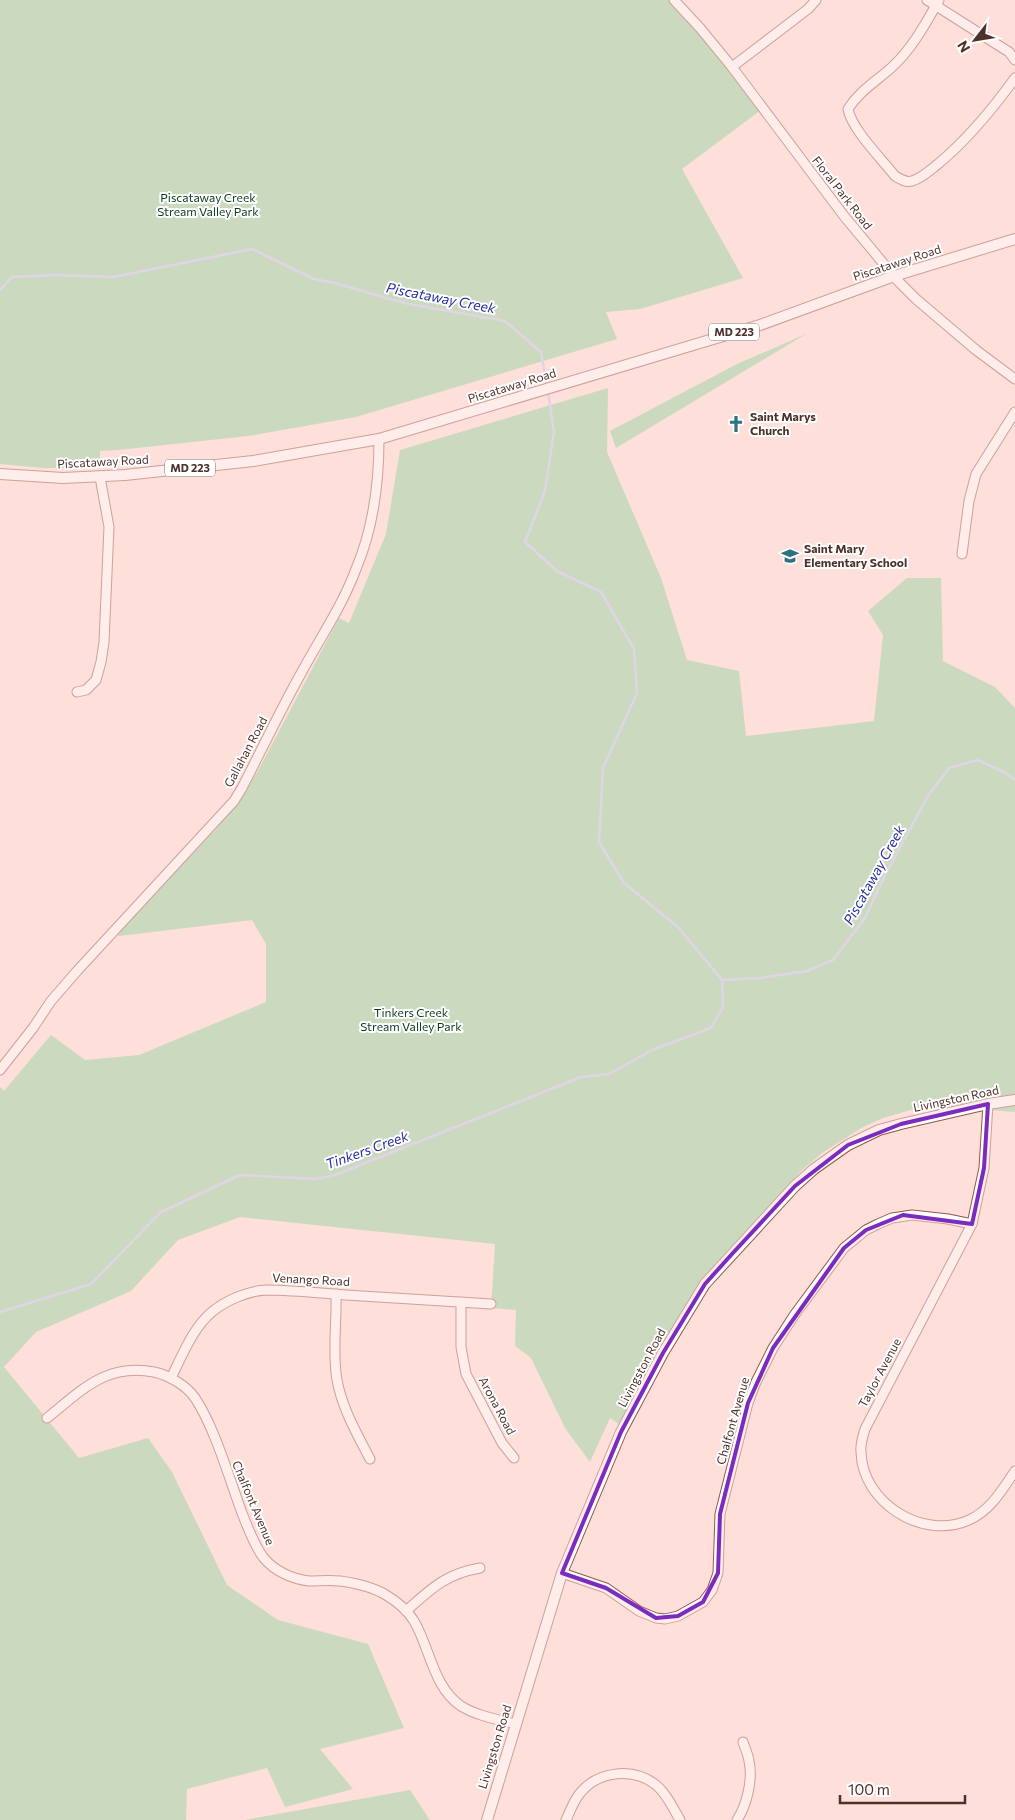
<svg xmlns="http://www.w3.org/2000/svg" width="1015" height="1820" font-family="Commissioner,sans-serif">
  <style>
    .green { fill: #8ed5a1 }
    .lines { fill: none; stroke-linecap: round; stroke-linejoin: round }
    .stream { stroke: #bdcaf4; stroke-width: 2.5 }
    .minor-casing { stroke: #96564a; stroke-width: 11 }
    .major-casing { stroke: #96564a; stroke-width: 12 }
    .minor { stroke: #fff; stroke-width: 9 }
    .major { stroke: #fff; stroke-width: 10 }
    .marked { fill: none; stroke: #7b2cbf; stroke-width: 4; stroke-linejoin: round }
    .labels { text-anchor: middle; stroke-width: 4; stroke-linejoin: round; paint-order: stroke }
    .shield { fill: #fff; stroke: #836f6b; stroke-width: 1 }
    .shield-label { font-size: 11px; font-weight: bold; fill: #4e312b }
    .street-label { font-size: 12px; fill: #4e312b; stroke: #fff }
    .park-label { font-size: 12px; fill: #093b1d; stroke: #fff }
    .poi-label { font-size: 12px; font-weight: bold; fill: #4e312b; stroke: #fff; text-anchor: start }
    .water-label { font-size: 14px; font-style: italic; fill: #282da2; stroke: #fff }
  </style>
  <rect width="100%" height="100%" fill="#fedfd9"/>
  <g class="green">
    <path d="M0,0H671L716,50L761,110L682,169L743,278L640,309L606,312L617,339L356,417L248,436L118,450L100,451V468H43L0,464Z"/>
    <path d="M806,334L616,448L610,431L737,364Z"/>
    <path d="M608,388L607,452L661,578L687,660L739,671L746,736L874,721L883,635L868,611L907,578H941L943,661L995,687L1015,708V1112L952,1107L914,1109L883,1118L863,1127L822,1153L802,1170L731,1249L622,1426L610,1418L590,1462L565,1428L531,1358L515,1346L516,1310L491,1308L495,1244L240,1217L178,1240L131,1291L36,1332L4,1367L79,1458L148,1438L172,1472L227,1585L278,1620L368,1644L404,1728L320,1749L353,1789L285,1807L267,1768L187,1789L186,1820H0V1087L4,1091L51,1035L85,1060L139,1055L266,1002V944L252,920L119,936L116,933L216,829L242,796L259,769L339,618L349,623L386,534L400,450Z"/>
    <path d="M410,1790L430,1820H245Z"/>
  </g>
  <g class="lines">
    <g class="stream">
      <path d="M0,290L12,277L57,275L113,277L252,249L314,279L335,283L404,303L505,321L541,352L547,386"/>
      <path d="M548,392L554,432L545,491L525,542L557,571L601,592L634,649L637,693L603,768L599,842L624,883L678,927L722,980"/>
      <path d="M722,980L760,978L807,971L833,960L865,918L885,875L928,796L949,768L977,760L1004,772L1015,780"/>
      <path d="M0,1312L91,1284L161,1212L240,1175L315,1179L335,1175L581,1077L609,1074L652,1050L711,1028L723,1007L722,980"/>
    </g>
    <g class="minor-casing">
      <g id="minor">
        <path d="M674,0L700,28L732,67L844,216L898,281L916,299L976,350L1015,379"/>
        <path d="M927,0L1009,52L1015,60"/>
        <path d="M939,0C926,23 912,49 892,67C877,81 859,91 848,109C852,130 881,158 895,176C900,179 906,183 912,181C922,178 930,170 938,164C968,139 992,110 1015,78"/>
        <path d="M732,67L808,9L816,0"/>
        <path d="M962,554L969,501L976,474L1015,412"/>
        <path d="M77,692L86,690L96,680L101,662L104,642L109,527L100,477"/>
        <path d="M0,1070L33,1028L51,1001L77,971L234,801L242,788C261,751 279,713 299,677C318,641 342,607 356,569C373,529 379,483 379,439"/>
        <path d="M988,1104L984,1168L972,1224L865,1429C863,1436 860,1444 861,1452C862,1502 922,1541 969,1520C990,1511 1002,1490 1015,1471"/>
        <path d="M336,1294C337,1322 332,1353 337,1380C342,1408 357,1434 370,1459"/>
        <path d="M461,1302V1347L466,1374L502,1443L514,1458"/>
        <path d="M171,1378C182,1356 193,1327 213,1311C227,1300 248,1291 266,1290C292,1290 320,1293 346,1295C394,1298 443,1301 491,1304"/>
        <path d="M47,1418C82,1390 106,1363 154,1372C168,1375 186,1385 195,1398C215,1428 229,1478 242,1513C248,1528 254,1545 263,1557C274,1571 292,1579 309,1581C319,1581 330,1580 340,1581C355,1583 373,1587 386,1595C396,1601 408,1611 414,1621C430,1648 433,1687 461,1706C477,1716 497,1719 515,1724"/>
        <path d="M562,1573L606,1588L639,1611L656,1618L665,1619L678,1616L703,1602L712,1590L718,1573L720,1514L748,1403L756,1382L773,1348L795,1314L844,1248L866,1230L878,1224L892,1218L912,1215L948,1219L972,1224"/>
        <path d="M406,1611C431,1589 445,1574 480,1568"/>
        <path d="M566,1820C571,1810 573,1801 581,1792C599,1771 633,1767 656,1785C666,1793 673,1808 680,1820"/>
        <path d="M737,1820C747,1805 753,1779 749,1761C748,1754 745,1748 743,1742"/>
      </g>
    </g>
    <g class="major-casing">
      <g id="major">
        <path d="M0,474L63,478L125,475L253,461L379,439L760,325L894,276L1015,239"/>
        <path d="M487,1820L562,1573L621,1432L663,1353L705,1284L795,1186L814,1169L848,1145L879,1130L901,1124L988,1104L1015,1100"/>
      </g>
    </g>
    <use href="#minor" class="minor"/>
    <use href="#major" class="major"/>
  </g>
  <path d="M0 0H1015V1820H0ZM988,1104L984,1168L972,1224L903,1215L866,1230L844,1248L773,1348L748,1403L720,1514L718,1573L703,1602L678,1616L656,1618L606,1588L562,1573L621,1432L663,1353L705,1284L732,1254L795,1186L848,1145L901,1124Z" fill="#fedfd9" fill-opacity=".55" fill-rule="evenodd"/>
  <path class="marked" d="M988,1104L984,1168L972,1224L903,1215L866,1230L844,1248L773,1348L748,1403L720,1514L718,1573L703,1602L678,1616L656,1618L606,1588L562,1573L621,1432L663,1353L705,1284L732,1254L795,1186L848,1145L901,1124Z"/>
  <defs>
    <g id="church-bare" transform="scale(1.35)"><path d="M-1.2-6h2.4v3.5h3.3v2.4h-3.3V6h-2.4V-.1h-3.3v-2.4h3.3Z" fill="#2c727f" stroke="#fff" stroke-width="2.5" paint-order="stroke"/></g>
    <g id="school-bare" transform="scale(1.35)"><path d="M0-5L7-2L0 1L-7-2ZM-4 1L0 2.5L4 1V4Q0 6-4 4Z" fill="#2c727f" stroke="#fff" stroke-width="2.5" paint-order="stroke"/></g>
  </defs>
  <g fill-rule="evenodd">
    <use href="#church-bare" x="736" y="424"/>
    <use href="#school-bare" x="790" y="556"/>
  </g>
  <g class="labels">
    <g class="shield">
      <rect x="709" y="323.5" width="50" height="17" rx="4"/>
      <rect x="165" y="459.5" width="50" height="17" rx="4"/>
    </g>
    <g class="shield-label">
      <text x="734" y="336">MD 223</text>
      <text x="190" y="472">MD 223</text>
    </g>
    <g class="street-label">
      <text transform="translate(842 193) rotate(52)" y="4">Floral Park Road</text>
      <text transform="translate(897 263) rotate(-18)" y="4">Piscataway Road</text>
      <text transform="translate(512 386) rotate(-17)" y="4">Piscataway Road</text>
      <text transform="translate(103 462) rotate(-3)" y="4">Piscataway Road</text>
      <text transform="translate(246 752) rotate(-62)" y="4">Gallahan Road</text>
      <text transform="translate(956 1099) rotate(-12)" y="4">Livingston Road</text>
      <text transform="translate(311 1280) rotate(3)" y="4">Venango Road</text>
      <text transform="translate(642 1368) rotate(-62)" y="4">Livingston Road</text>
      <text transform="translate(880 1373) rotate(-62)" y="4">Taylor Avenue</text>
      <text transform="translate(497 1406) rotate(62)" y="4">Arona Road</text>
      <text transform="translate(733 1421) rotate(-74)" y="4">Chalfont Avenue</text>
      <text transform="translate(253 1503) rotate(67)" y="4">Chalfont Avenue</text>
      <text transform="translate(495 1747) rotate(-73)" y="4">Livingston Road</text>
    </g>
    <g class="park-label">
      <text x="208" y="202">Piscataway Creek<tspan x="208" dy="14">Stream Valley Park</tspan></text>
      <text x="411" y="1017">Tinkers Creek<tspan x="411" dy="14">Stream Valley Park</tspan></text>
    </g>
    <g class="poi-label">
      <text x="750" y="421">Saint Marys<tspan x="750" dy="14">Church</tspan></text>
      <text x="804" y="553">Saint Mary<tspan x="804" dy="14">Elementary School</tspan></text>
    </g>
    <g class="water-label">
      <text transform="translate(441 298) rotate(11)" y="5">Piscataway Creek</text>
      <text transform="translate(874 875) rotate(-61)" y="5">Piscataway Creek</text>
      <text transform="translate(367 1150) rotate(-20)" y="5">Tinkers Creek</text>
    </g>
  </g>
  <g transform="translate(975 40) rotate(239)" stroke="#ffffff" stroke-width="4" paint-order="stroke">
  <path d="M0-4L9 19L0 12L-9 19Z" fill="#4e312b"/>
  <text y="-8" font-size="14" font-weight="bold" text-anchor="middle" fill="#4e312b">N</text>
  </g>
  <path d="M840 1795v8h125v-8" fill="none" stroke="#4e312b" stroke-width="2.5"/>
  <text x="848" y="1795" font-size="15" fill="#4e312b" stroke="#ffffff" stroke-width="4" paint-order="stroke">100 m</text>
</svg>
